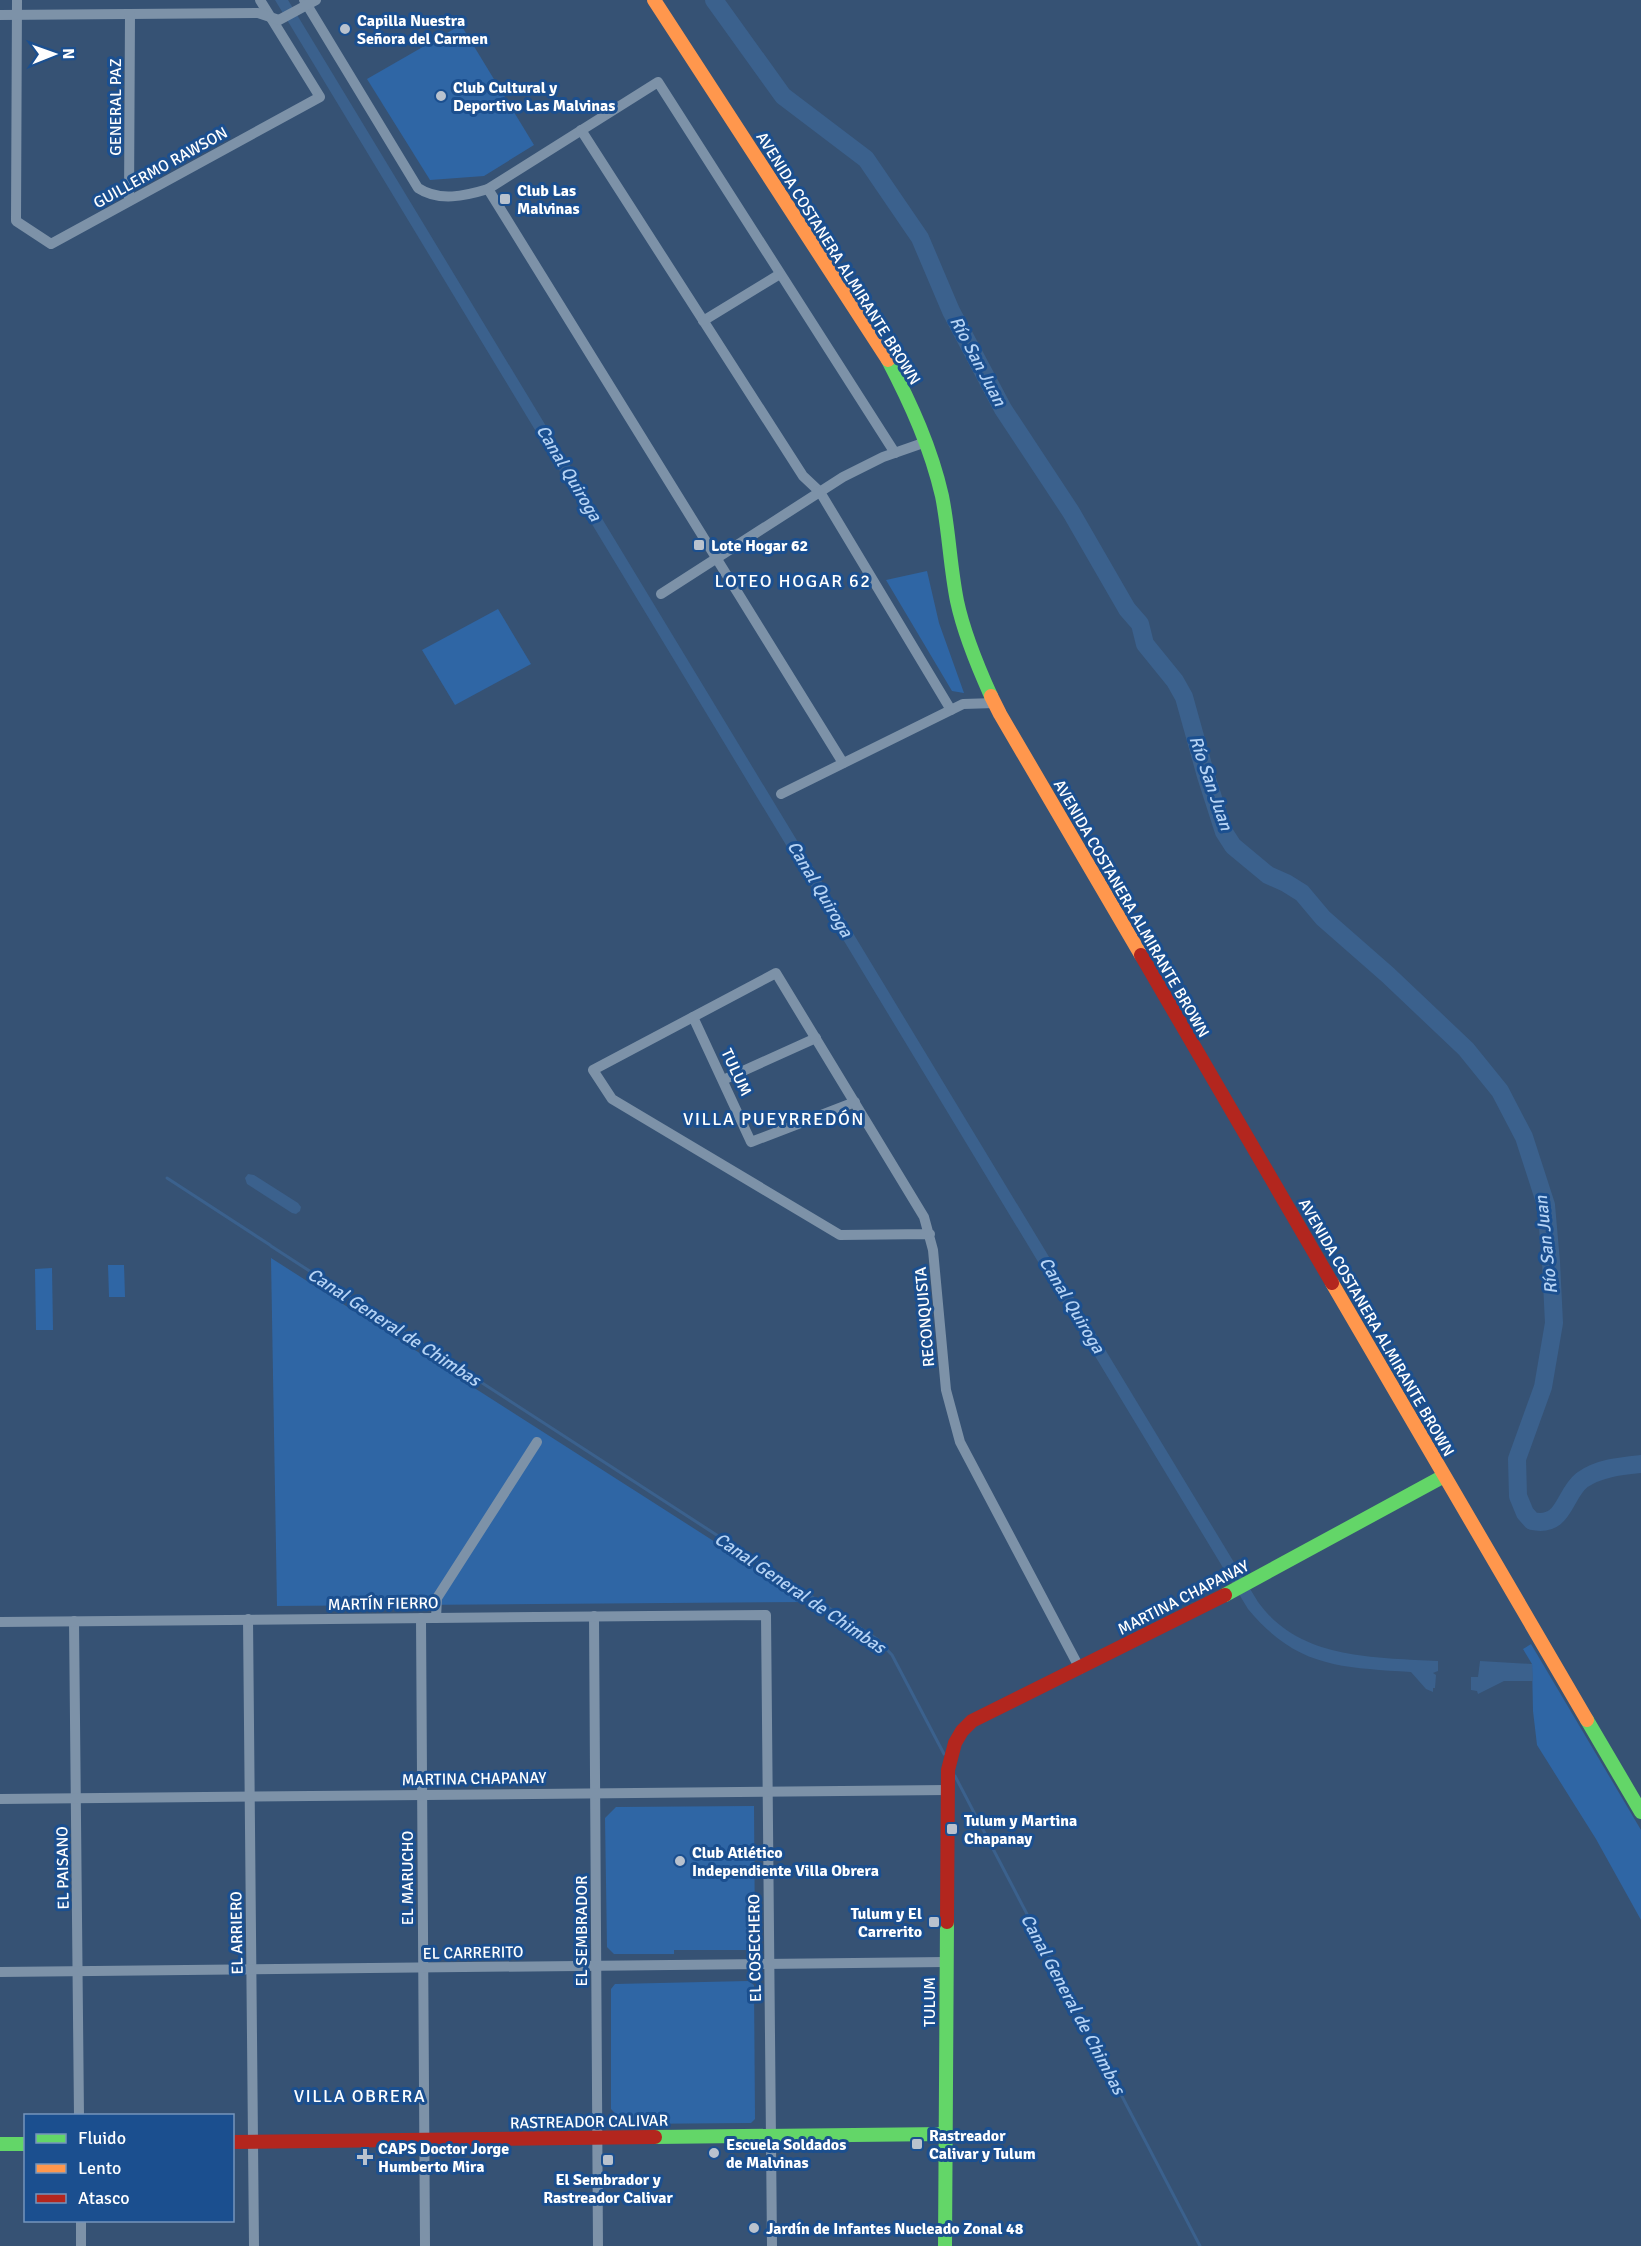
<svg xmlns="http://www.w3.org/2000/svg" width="1641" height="2246" font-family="Signika,sans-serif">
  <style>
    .green { fill: #2f66a5 }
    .water { fill: #3b618d }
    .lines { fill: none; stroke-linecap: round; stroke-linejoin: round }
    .stream { stroke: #3b618d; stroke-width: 3 }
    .river { stroke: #3b618d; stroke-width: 18 }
    .street { stroke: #7d92a8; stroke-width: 10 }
    .fast { stroke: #63d668; stroke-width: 14 }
    .slow { stroke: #ff974d; stroke-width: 14 }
    .jam { stroke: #b3261e; stroke-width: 14 }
    .poi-dot { fill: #b9c2ce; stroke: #1b4f8f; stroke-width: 2 }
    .labels { text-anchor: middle; stroke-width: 6; stroke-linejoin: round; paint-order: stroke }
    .poi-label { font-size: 16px; font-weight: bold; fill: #fff; stroke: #1b4f8f; text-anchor: start }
    .street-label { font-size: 16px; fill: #fff; stroke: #1b4f8f }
    .water-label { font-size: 18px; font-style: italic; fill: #b5d3f5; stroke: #1b4f8f }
    .neighbourhood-label { font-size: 18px; letter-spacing: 1.5px; fill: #fff; stroke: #1b4f8f }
  </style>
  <rect width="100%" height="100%" fill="#365274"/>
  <g class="green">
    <path d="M461,25L534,145L484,176L430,180L367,79Z"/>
    <path d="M927,571L939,623L964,693L952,691L886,580Z"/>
    <path d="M498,609L531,664L455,705L422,650Z"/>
    <path d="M271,1258L809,1602L277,1606Z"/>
    <path d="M108,1265H124L125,1297H109Z"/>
    <path d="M52,1268L53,1330H36L35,1269Z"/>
    <path d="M1531,1644L1641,1830V1920L1596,1839L1537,1745L1533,1711L1532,1664L1523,1649Z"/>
    <path d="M754,1806L755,1943L749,1950H674V1954H614L607,1947L605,1818L616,1807Z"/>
    <path d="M748,1981L754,1985L755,2119L751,2123L625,2124L611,2109V1989L615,1984Z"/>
  </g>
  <g class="water">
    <path d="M275,0H288L1258,1602C1300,1660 1374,1657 1438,1661V1671L1433,1673L1436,1675L1435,1688H1433V1692L1426,1689L1411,1672C1341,1667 1297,1668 1248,1609Z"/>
    <path d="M248,1174L254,1175L298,1203L301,1207L300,1211L296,1214L292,1213L247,1184L245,1178Z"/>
    <path d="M1480,1661L1532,1664L1533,1681H1504L1478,1694L1477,1691L1471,1690V1677H1478Z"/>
  </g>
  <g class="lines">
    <g class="stream">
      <path d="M167,1178L270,1245"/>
      <path d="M271,1246L877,1639L892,1655L944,1754"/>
      <path d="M955,1776L1200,2246"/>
    </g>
    <path class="river" d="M714,0L783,96L866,159L920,238L951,311L1003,409L1071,512L1127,609L1140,624L1145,644L1175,681L1184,697L1206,776L1224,832L1233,846L1268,875L1286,883L1302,893L1323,918L1388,975L1466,1049L1500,1091L1524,1137L1546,1205L1551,1262L1554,1323L1543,1387L1517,1459L1518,1496L1525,1513L1532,1521C1565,1528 1563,1495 1582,1480C1599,1468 1621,1466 1641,1464"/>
    <g class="street">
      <path d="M17,0L16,221L51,244L320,97L260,0"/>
      <path d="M304,0L418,188C439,202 465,196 488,189L658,82L895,453"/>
      <path d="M0,15L258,13L279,20L316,0"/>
      <path d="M581,130L803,476L820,492L951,710"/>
      <path d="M488,189L843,763"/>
      <path d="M129,201L130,14"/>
      <path d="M703,321L780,274"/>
      <path d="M661,594L843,477L883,457L926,442"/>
      <path d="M781,794L963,704L995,703"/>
      <path d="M693,1017L751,1142L855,1102"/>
      <path d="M723,1080L816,1038"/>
      <path d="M930,1234L840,1235L612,1099L593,1070L776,973L924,1217L933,1250L946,1390L960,1442L1080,1669"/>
      <path d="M594,1616L598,2246"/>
      <path d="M421,1618L425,2246"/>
      <path d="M436,1618L437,1598L537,1442"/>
      <path d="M248,1619L254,2246"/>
      <path d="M74,1621L79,2116"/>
      <path d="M0,1622L766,1615L772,2246"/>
      <path d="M0,1799L948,1790"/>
      <path d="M0,1972L946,1962"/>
      <path d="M81,2220V2246"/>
    </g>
    <g class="fast">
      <path d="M888,360C911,404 931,448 942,496C949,531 950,566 957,601C964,634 977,665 991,696"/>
      <path d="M1225,1595L1444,1476"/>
      <path d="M1587,1720L1641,1812"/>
      <path d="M655,2137L945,2134"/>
      <path d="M0,2144H26"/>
      <path d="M945,2246L947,1922"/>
    </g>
    <g class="slow">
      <path d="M654,0L888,360"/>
      <path d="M991,696L1000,714L1141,955"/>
      <path d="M1332,1283L1587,1720"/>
    </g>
    <g class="jam">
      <path d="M1141,955L1332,1283"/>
      <path d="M947,1922L948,1770L955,1743L962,1731L972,1721L1225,1595"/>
      <path d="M232,2142L655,2137"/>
    </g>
  </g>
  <g class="poi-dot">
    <circle cx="345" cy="29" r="6"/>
    <circle cx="441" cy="96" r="6"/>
    <rect x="499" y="193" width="12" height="12" rx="3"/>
    <rect x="693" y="539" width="12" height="12" rx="3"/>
    <rect x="946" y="1823" width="12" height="12" rx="3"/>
    <circle cx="680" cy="1861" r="6"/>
    <rect x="928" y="1916" width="12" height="12" rx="3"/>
    <rect x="911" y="2138" width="12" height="12" rx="3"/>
    <circle cx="714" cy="2153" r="6"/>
    <path d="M362 2148h6v6h6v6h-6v6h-6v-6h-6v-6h6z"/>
    <rect x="602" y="2154" width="12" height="12" rx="3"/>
    <circle cx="754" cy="2228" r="6"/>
  </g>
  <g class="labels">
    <g class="poi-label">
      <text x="357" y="26">Capilla Nuestra<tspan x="357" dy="18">Señora del Carmen</tspan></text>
      <text x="453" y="93">Club Cultural y<tspan x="453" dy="18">Deportivo Las Malvinas</tspan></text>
      <text x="517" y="196">Club Las<tspan x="517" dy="18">Malvinas</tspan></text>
      <text x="711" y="551">Lote Hogar 62</text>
      <text x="964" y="1826">Tulum y Martina<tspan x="964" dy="18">Chapanay</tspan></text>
      <text x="692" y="1858">Club Atlético<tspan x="692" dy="18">Independiente Villa Obrera</tspan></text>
      <text x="922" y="1919" text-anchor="end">Tulum y El<tspan x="922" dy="18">Carrerito</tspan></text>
      <text x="929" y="2141">Rastreador<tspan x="929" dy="18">Calivar y Tulum</tspan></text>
      <text x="726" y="2150">Escuela Soldados<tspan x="726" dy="18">de Malvinas</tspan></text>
      <text x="378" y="2154">CAPS Doctor Jorge<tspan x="378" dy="18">Humberto Mira</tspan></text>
      <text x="608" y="2185" text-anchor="middle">El Sembrador y<tspan x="608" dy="18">Rastreador Calivar</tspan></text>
      <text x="766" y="2234">Jardín de Infantes Nucleado Zonal 48</text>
    </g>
    <g class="street-label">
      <text transform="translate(115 107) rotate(-90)" y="6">GENERAL PAZ</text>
      <text transform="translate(160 167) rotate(-29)" y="6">GUILLERMO RAWSON</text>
      <text transform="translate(839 258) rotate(58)" y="6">AVENIDA COSTANERA ALMIRANTE BROWN</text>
      <text transform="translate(1132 908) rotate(60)" y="6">AVENIDA COSTANERA ALMIRANTE BROWN</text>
      <text transform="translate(737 1072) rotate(65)" y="6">TULUM</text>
      <text transform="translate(924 1317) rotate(-95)" y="6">RECONQUISTA</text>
      <text transform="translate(1377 1327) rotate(60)" y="6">AVENIDA COSTANERA ALMIRANTE BROWN</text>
      <text transform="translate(1183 1597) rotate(-27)" y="6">MARTINA CHAPANAY</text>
      <text transform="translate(383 1603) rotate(-1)" y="6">MARTÍN FIERRO</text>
      <text transform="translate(474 1778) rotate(-1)" y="6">MARTINA CHAPANAY</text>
      <text transform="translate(62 1868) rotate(-91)" y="6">EL PAISANO</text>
      <text transform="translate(407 1878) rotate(-90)" y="6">EL MARUCHO</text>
      <text transform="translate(581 1931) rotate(-90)" y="6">EL SEMBRADOR</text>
      <text transform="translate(236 1933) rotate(-91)" y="6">EL ARRIERO</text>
      <text transform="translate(754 1948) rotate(-91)" y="6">EL COSECHERO</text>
      <text transform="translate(473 1952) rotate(-1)" y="6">EL CARRERITO</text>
      <text transform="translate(929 2002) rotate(-90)" y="6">TULUM</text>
      <text transform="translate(589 2121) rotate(-1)" y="6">RASTREADOR CALIVAR</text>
    </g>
    <g class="water-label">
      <text transform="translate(978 361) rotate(62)" y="6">Río San Juan</text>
      <text transform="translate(569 473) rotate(59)" y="6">Canal Quiroga</text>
      <text transform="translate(1211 783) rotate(71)" y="6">Río San Juan</text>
      <text transform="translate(820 889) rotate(59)" y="6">Canal Quiroga</text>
      <text transform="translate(1546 1245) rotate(-96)" y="6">Río San Juan</text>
      <text transform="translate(1072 1305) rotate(59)" y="6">Canal Quiroga</text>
      <text transform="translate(394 1327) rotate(33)" y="6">Canal General de Chimbas</text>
      <text transform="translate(800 1593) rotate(34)" y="6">Canal General de Chimbas</text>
      <text transform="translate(1073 2004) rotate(62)" y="6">Canal General de Chimbas</text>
    </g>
    <g class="neighbourhood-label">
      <text x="793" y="587">LOTEO HOGAR 62</text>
      <text x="774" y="1125">VILLA PUEYRREDÓN</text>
      <text x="360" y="2102">VILLA OBRERA</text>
    </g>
  </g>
  <rect x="24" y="2114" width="210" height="108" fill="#1b4f8f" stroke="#7695bc" stroke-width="1.5"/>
  <rect x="36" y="2134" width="30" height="9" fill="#63d668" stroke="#7695bc" stroke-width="1.5"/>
  <text x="78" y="2144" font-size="18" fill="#ffffff">Fluido</text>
  <rect x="36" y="2164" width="30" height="9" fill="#ff974d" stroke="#7695bc" stroke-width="1.5"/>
  <text x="78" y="2174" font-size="18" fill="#ffffff">Lento</text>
  <rect x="36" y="2194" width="30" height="9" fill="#b3261e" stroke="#7695bc" stroke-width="1.5"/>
  <text x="78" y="2204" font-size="18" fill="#ffffff">Atasco</text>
  <g transform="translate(54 54) rotate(89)" stroke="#1b4f8f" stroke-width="4.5" paint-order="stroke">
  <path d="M0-4.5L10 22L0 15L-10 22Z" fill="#ffffff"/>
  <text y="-9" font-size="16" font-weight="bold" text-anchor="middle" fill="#ffffff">N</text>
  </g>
</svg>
